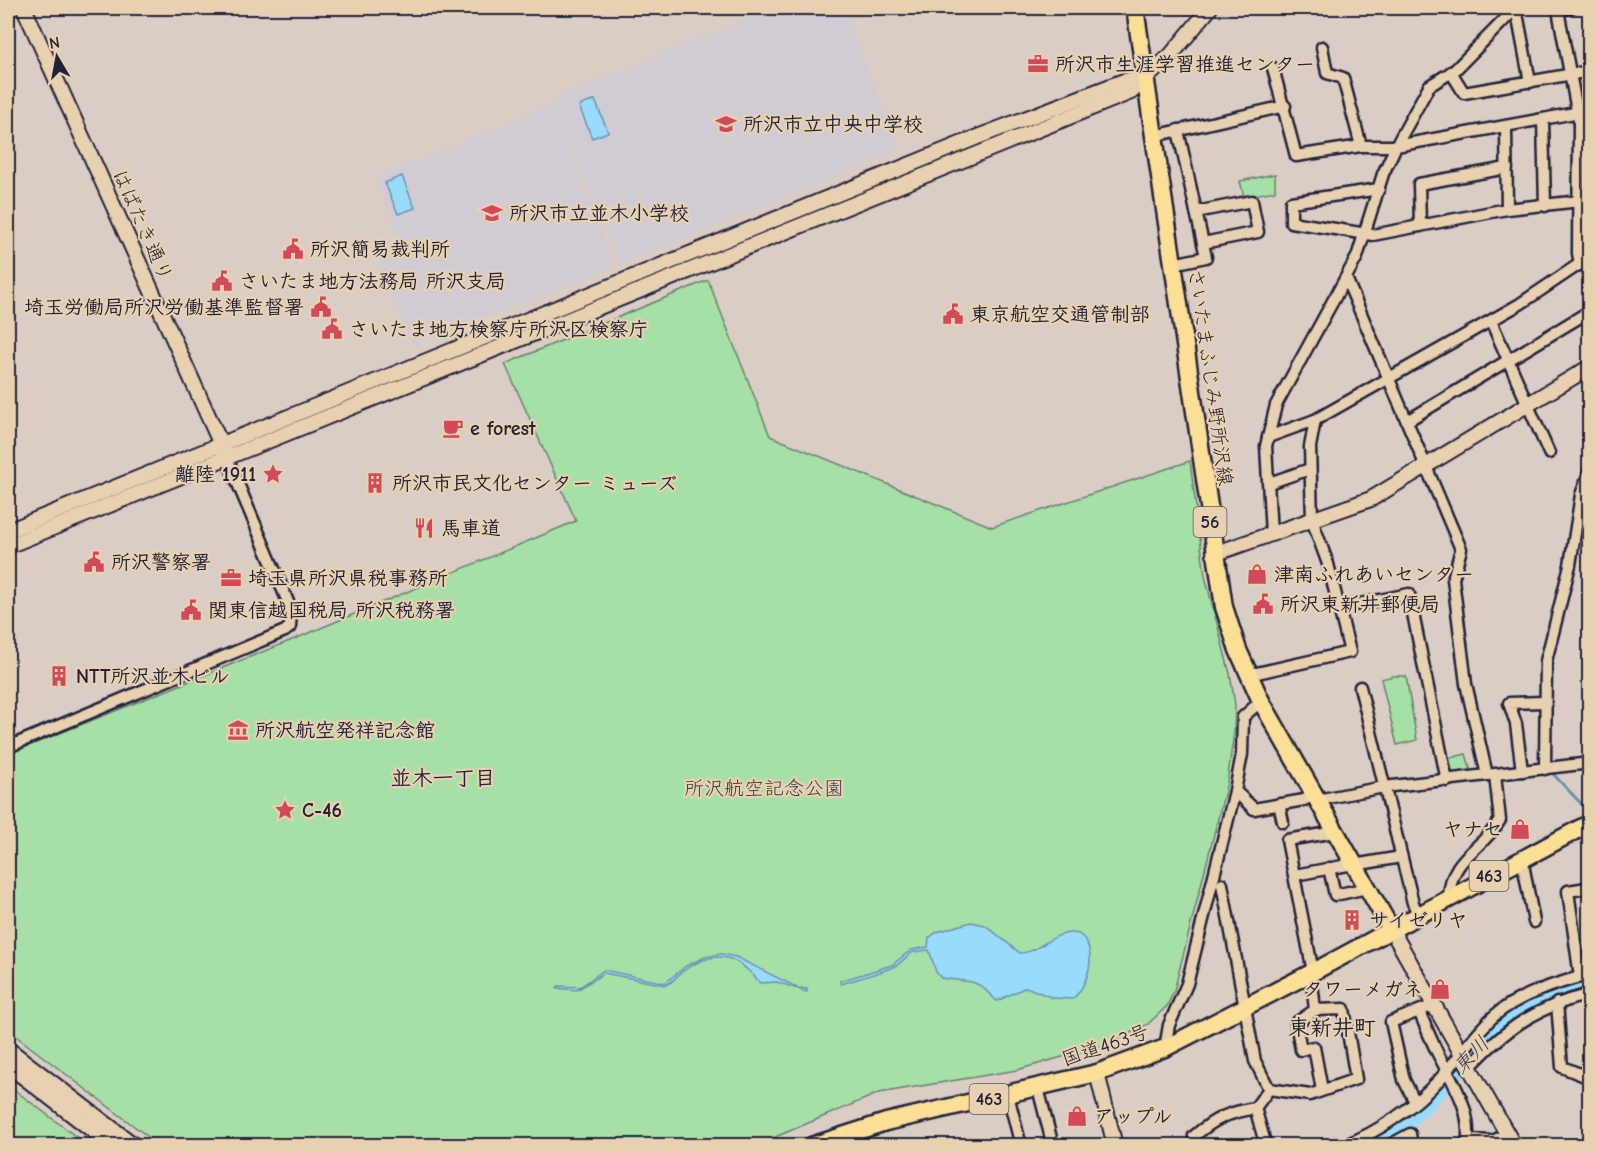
<svg xmlns="http://www.w3.org/2000/svg" width="1597" height="1153" font-family="'Comic Neue','Klee One',sans-serif">
  <style>
    .built { fill: #d1cbd4 }
    .green { fill: #a6e0a6; stroke: #648170; stroke-width: 1.5 }
    .water { fill: #99dbfb; stroke: #6991ae; stroke-width: 1.5 }
    .lines { fill: none; stroke-linecap: round; stroke-linejoin: round }
    .stream { stroke: #6991ae; stroke-width: 3 }
    .river { stroke: #99dbfb; stroke-width: 16 }
    .minor-casing { stroke: #22223b; stroke-width: 15 }
    .tertiary-casing { stroke: #22223b; stroke-width: 18 }
    .primary-casing { stroke: #22223b; stroke-width: 21 }
    .trunk-casing { stroke: #22223b; stroke-width: 21 }
    .minor { stroke: #e7d1b0; stroke-width: 10 }
    .tertiary { stroke: #e7d1b0; stroke-width: 14 }
    .primary { stroke: #fbdf96; stroke-width: 16 }
    .trunk { stroke: #fbdf96; stroke-width: 16 }
    .labels { text-anchor: middle; stroke-width: 4.5; stroke-linejoin: round; paint-order: stroke }
    .shield { fill: #e7d1b0; stroke: #5d565e; stroke-width: 1.5 }
    .shield-label { font-size: 18px; font-weight: bold; fill: #22223b }
    .poi-label { font-size: 20px; font-weight: bold; fill: #22223b; stroke: #e7d1b0; text-anchor: start }
    .street-label { font-size: 20px; fill: #22223b; stroke: #e7d1b0 }
    .park-label { font-size: 20px; fill: #363e4b; stroke: #e7d1b0 }
    .neighbourhood-label { font-size: 21px; font-weight: bold; fill: #22223b; stroke: #e7d1b0 }
    .water-label { font-size: 21px; font-style: italic; fill: #343e58; stroke: #e7d1b0 }
    .quarter-label { font-size: 22px; font-weight: bold; fill: #22223b; stroke: #e7d1b0 }
  </style>
  <rect width="100%" height="100%" fill="#dacdc5"/>
  <filter id="ink" filterUnits="userSpaceOnUse"><feTurbulence type="fractalNoise" baseFrequency=".0167" numOctaves="2"/><feDisplacementMap in="SourceGraphic" scale="12" xChannelSelector="R" yChannelSelector="G"/><feConvolveMatrix kernelMatrix="1 2 1 2 8 2 1 2 1" color-interpolation-filters="sRGB"/></filter>
  <g filter="url(#ink)">
    <g class="built">
      <path d="M776,8H842L900,149L619,264L552,99Z"/>
      <path d="M553,105L614,266L413,345L377,259L404,248L375,178Z"/>
    </g>
    <g class="green">
      <path d="M1275,174V191L1244,197L1240,181Z"/>
      <path d="M708,280L770,436L992,527L1190,461L1205,576L1230,674L1235,705L1234,732L1227,783L1174,991L1167,1006L1148,1024L1111,1043L1017,1070L879,1093L754,1146L159,1145L8,1030V754L297,638L576,521L505,364Z"/>
      <path d="M1394,676H1406L1417,740L1397,745L1381,679Z"/>
      <path d="M1466,754L1472,775L1450,779L1446,759Z"/>
      <path d="M8,1085L87,1145H8Z"/>
    </g>
    <g class="water">
      <path d="M595,100L608,132L592,138L579,106Z"/>
      <path d="M402,176L415,208L398,214L385,183Z"/>
      <path d="M971,922L985,925L1020,953C1040,953 1054,928 1079,934C1099,948 1089,986 1072,999L1053,998L1026,987L997,1001L981,986L972,982L941,978L936,972L929,950L913,952L896,966L880,972L841,984L840,981L892,965L911,950L928,947L929,938L937,932Z"/>
      <path d="M721,954L736,957L798,988L807,989V992L777,982L760,983C736,954 716,948 683,971C676,976 673,983 665,985L604,973L577,990L557,988L558,986L580,987L604,970L665,983L686,966L705,957Z"/>
    </g>
    <g class="lines">
      <path class="stream" d="M1553,774L1590,813"/>
      <path class="river" d="M1365,1146L1398,1130L1426,1104L1495,1030L1532,1007L1590,985"/>
      <g class="minor-casing">
        <g id="minor">
          <path d="M1516,8L1530,82"/>
          <path d="M1570,8L1558,10L1579,121L1578,253L1580,265"/>
          <path d="M1322,47L1327,73L1343,78L1361,146"/>
          <path d="M1273,68L1296,156L1361,146H1396L1543,119L1545,206"/>
          <path d="M1451,72L1464,93L1590,71"/>
          <path d="M1543,119L1590,110"/>
          <path d="M1506,126L1507,209"/>
          <path d="M1154,136L1285,106"/>
          <path d="M1379,189L1291,202V222L1373,235L1507,209L1580,201"/>
          <path d="M1196,212L1252,201L1258,232L1203,243"/>
          <path d="M1420,226L1419,184L1507,168"/>
          <path d="M1173,264L1206,257L1178,130"/>
          <path d="M1346,278L1461,549L1453,579L1466,684L1487,775"/>
          <path d="M1491,321L1549,453"/>
          <path d="M1407,421L1590,311"/>
          <path d="M1268,437L1315,420L1520,304L1590,257"/>
          <path d="M1269,483L1310,469"/>
          <path d="M1271,534L1266,446L1276,405L1357,257L1383,174L1396,146L1429,86L1455,70L1516,8"/>
          <path d="M1340,608L1409,594L1447,781"/>
          <path d="M1248,675L1350,652L1328,564L1312,520L1310,447L1315,420"/>
          <path d="M1360,687L1413,903L1418,914"/>
          <path d="M8,747L285,631L290,627L291,609L227,458"/>
          <path d="M1545,769L1546,661L1570,565L1581,495L1590,470"/>
          <path d="M1522,771L1516,724L1509,703L1545,702"/>
          <path d="M1235,791L1254,809L1304,800L1314,795"/>
          <path d="M1317,800L1384,787L1590,763"/>
          <path d="M1279,804L1283,822"/>
          <path d="M1522,859L1534,922"/>
          <path d="M1354,865L1401,857"/>
          <path d="M1329,868L1335,895L1367,888"/>
          <path d="M1295,875L1353,864"/>
          <path d="M1222,884L1255,1061L1269,1089L1255,1108L1266,1146"/>
          <path d="M1449,897C1451,855 1482,851 1500,820L1495,775"/>
          <path d="M1313,972L1287,840L1335,832"/>
          <path d="M1580,977L1568,891L1587,888"/>
          <path d="M1557,1003L1562,1067L1590,1078"/>
          <path d="M1434,1005L1419,1011C1425,1025 1431,1040 1438,1054C1453,1083 1473,1110 1467,1146"/>
          <path d="M1315,1010L1296,1023L1301,1050L1314,1047L1322,1090"/>
          <path d="M1165,1048L1169,1025L1187,984L1235,791L1242,754L1243,717L1261,701"/>
          <path d="M1469,1068C1506,1028 1536,1007 1590,994"/>
          <path d="M1038,1088L1053,1146"/>
          <path d="M1269,1089L1310,1095L1356,1079L1344,1009L1315,1010L1311,973"/>
          <path d="M1008,1095L1021,1146"/>
          <path d="M1415,1102L1404,1080L1391,1022L1419,1011"/>
          <path d="M1468,1140L1493,1141L1507,1134"/>
          <path d="M1197,1146L1194,1136C1216,1118 1227,1113 1255,1108"/>
          <path d="M1343,1146C1380,1131 1413,1108 1440,1079C1459,1058 1473,1035 1494,1016C1519,994 1558,983 1590,974"/>
          <path d="M1388,1146L1410,1134L1412,1146"/>
        </g>
      </g>
      <g class="tertiary-casing">
        <g id="tertiary">
          <path d="M24,8L224,451"/>
          <path d="M8,531L980,136L1124,81L1144,77"/>
          <path d="M8,546L1131,92L1171,55L1210,8"/>
          <path d="M1214,554L1371,499L1590,367"/>
          <path d="M1391,929L1514,1146"/>
          <path d="M8,1049L135,1146"/>
          <path d="M8,1065L113,1146"/>
          <path d="M1097,1073L1115,1146"/>
        </g>
      </g>
      <g class="primary-casing">
        <path id="primary" d="M1135,8L1224,607L1238,650L1261,701L1391,929"/>
      </g>
      <g class="trunk-casing">
        <path id="trunk" d="M811,1146L886,1122L1097,1073L1165,1048L1313,972L1590,823"/>
      </g>
      <use href="#minor" class="minor"/>
      <use href="#tertiary" class="tertiary"/>
      <use href="#primary" class="primary"/>
      <use href="#trunk" class="trunk"/>
    </g>
  </g>
  <defs>
    <g id="office-bare" transform="scale(1.62)"><path d="M-6-3h4V-5.5h4V-3h4V5H-6ZM-1-4.5V-3h2v-1.5ZM-6 0V1H6V0Z" fill="#d1495b" stroke="#e7d1b0" stroke-width="2.5" paint-order="stroke"/></g>
    <g id="school-bare" transform="scale(1.62)"><path d="M0-5L7-2L0 1L-7-2ZM-4 1L0 2.5L4 1V4Q0 6-4 4Z" fill="#d1495b" stroke="#e7d1b0" stroke-width="2.5" paint-order="stroke"/></g>
    <g id="civic-bare" transform="scale(1.62)"><path d="M-.6-6.5H3V-4.5H.6V-3L4-1V1h2V6H-6V1h2V-1L-.6-3ZM-1.2 2.5V6h2.4V2.5Z" fill="#d1495b" stroke="#e7d1b0" stroke-width="2.5" paint-order="stroke"/></g>
    <g id="cafe-bare" transform="scale(1.62)"><path d="M-5.5-4.5H6V0H3Q3 3.5 0 3.5H-2.5Q-5.5 3.5-5.5 0ZM3-3.2v2h1.7v-2ZM-6 4.5H4V6H-6Z" fill="#d1495b" stroke="#e7d1b0" stroke-width="2.5" paint-order="stroke"/></g>
    <g id="sight-bare" transform="scale(1.62)"><path d="M0-6L1.8-2.2L6-1.7L2.9 1.2L3.7 5.4L0 3.3L-3.7 5.4L-2.9 1.2L-6-1.7L-1.8-2.2Z" fill="#d1495b" stroke="#e7d1b0" stroke-width="2.5" paint-order="stroke"/></g>
    <g id="building-bare" transform="scale(1.62)"><path d="M-4-6H4V6H1V3H-1V6H-4ZM-2.5-4.3h1.7v1.8h-1.7ZM.8-4.3h1.7v1.8H.8ZM-2.5-1h1.7V.8h-1.7ZM.8-1h1.7V.8H.8Z" fill="#d1495b" stroke="#e7d1b0" stroke-width="2.5" paint-order="stroke"/></g>
    <g id="restaurant-bare" transform="scale(1.62)"><path d="M-5-6h1v4h1v-4h1v4h1v-4h1v5L-1.5 .5V6h-2V.5L-5-1ZM5-6V6H3V1.5H1.5Q1.5-4 5-6Z" fill="#d1495b" stroke="#e7d1b0" stroke-width="2.5" paint-order="stroke"/></g>
    <g id="shop-bare" transform="scale(1.62)"><path d="M-5-2.5h2.3a2.7 3.5 0 0 1 5.4 0H5L5.5 6h-11ZM-1.5-2.5h3a1.5 2.3 0 0 0-3 0Z" fill="#d1495b" stroke="#e7d1b0" stroke-width="2.5" paint-order="stroke"/></g>
    <g id="museum-bare" transform="scale(1.62)"><path d="M0-6L6-3V-2H-6V-3ZM-5-1h2V3h-2ZM-1-1h2V3h-2ZM3-1h2V3H3ZM-6 4H6V6H-6Z" fill="#d1495b" stroke="#e7d1b0" stroke-width="2.5" paint-order="stroke"/></g>
  </defs>
  <g fill-rule="evenodd">
    <use href="#office-bare" x="1038" y="64"/>
    <use href="#school-bare" x="726" y="124"/>
    <use href="#school-bare" x="492" y="213"/>
    <use href="#civic-bare" x="293" y="249"/>
    <use href="#civic-bare" x="222" y="281"/>
    <use href="#civic-bare" x="321" y="307"/>
    <use href="#civic-bare" x="953" y="314"/>
    <use href="#civic-bare" x="332" y="329"/>
    <use href="#cafe-bare" x="453" y="428"/>
    <use href="#sight-bare" x="273" y="474"/>
    <use href="#building-bare" x="375" y="483"/>
    <use href="#restaurant-bare" x="424" y="528"/>
    <use href="#civic-bare" x="94" y="562"/>
    <use href="#shop-bare" x="1257" y="574"/>
    <use href="#office-bare" x="231" y="578"/>
    <use href="#civic-bare" x="1263" y="604"/>
    <use href="#civic-bare" x="191" y="610"/>
    <use href="#building-bare" x="59" y="676"/>
    <use href="#museum-bare" x="238" y="730"/>
    <use href="#sight-bare" x="285" y="810"/>
    <use href="#shop-bare" x="1520" y="829"/>
    <use href="#building-bare" x="1352" y="920"/>
    <use href="#shop-bare" x="1440" y="989"/>
    <use href="#shop-bare" x="1077" y="1116"/>
  </g>
  <g class="labels">
    <g class="shield">
      <rect x="1193.5" y="507" width="33" height="30" rx="4.5"/>
      <rect x="1469.5" y="861" width="39" height="30" rx="4.5"/>
      <rect x="969.5" y="1084" width="39" height="30" rx="4.5"/>
    </g>
    <g class="shield-label">
      <text x="1210" y="528">56</text>
      <text x="1489" y="882">463</text>
      <text x="989" y="1105">463</text>
    </g>
    <g class="poi-label">
      <text x="1055" y="71">所沢市生涯学習推進センター</text>
      <text x="743" y="131">所沢市立中央中学校</text>
      <text x="509" y="220">所沢市立並木小学校</text>
      <text x="310" y="256">所沢簡易裁判所</text>
      <text x="239" y="288">さいたま地方法務局 所沢支局</text>
      <text x="304" y="314" text-anchor="end">埼玉労働局所沢労働基準監督署</text>
      <text x="970" y="321">東京航空交通管制部</text>
      <text x="349" y="336">さいたま地方検察庁所沢区検察庁</text>
      <text x="470" y="435">e forest</text>
      <text x="256" y="481" text-anchor="end">離陸 1911</text>
      <text x="392" y="490">所沢市民文化センター ミューズ</text>
      <text x="441" y="535">馬車道</text>
      <text x="111" y="569">所沢警察署</text>
      <text x="1274" y="581">津南ふれあいセンター</text>
      <text x="248" y="585">埼玉県所沢県税事務所</text>
      <text x="1280" y="611">所沢東新井郵便局</text>
      <text x="208" y="617">関東信越国税局 所沢税務署</text>
      <text x="76" y="683">NTT所沢並木ビル</text>
      <text x="255" y="737">所沢航空発祥記念館</text>
      <text x="302" y="817">C-46</text>
      <text x="1503" y="836" text-anchor="end">ヤナセ</text>
      <text x="1369" y="927">サイゼリヤ</text>
      <text x="1423" y="996" text-anchor="end">タワーメガネ</text>
      <text x="1094" y="1123">アップル</text>
    </g>
    <g class="street-label">
      <text transform="translate(143 225) rotate(66)" y="7">はばたき通り</text>
      <text transform="translate(1211 377) rotate(82)" y="7">さいたまふじみ野所沢線</text>
      <text transform="translate(1105 1045) rotate(-19)" y="7">国道463号</text>
    </g>
    <g class="park-label">
      <text x="764" y="795">所沢航空記念公園</text>
    </g>
    <g class="neighbourhood-label">
      <text x="443" y="785">並木一丁目</text>
    </g>
    <g class="water-label">
      <text transform="translate(1471 1055) rotate(-46)" y="7">東川</text>
    </g>
    <g class="quarter-label">
      <text x="1332" y="1035">東新井町</text>
    </g>
  </g>
  <rect width="1597" height="1153" fill="none" stroke="#e7d1b0" stroke-width="30"/>
  <rect x="15" y="15" width="1567" height="1123" fill="none" stroke="#22223b" stroke-width="2" filter="url(#ink)"/>
  <g transform="translate(57 57) rotate(350)" stroke="#e7d1b0" stroke-width="4.5" paint-order="stroke">
  <path d="M0-4.5L10 22L0 15L-10 22Z" fill="#22223b"/>
  <text y="-9" font-size="16" font-weight="bold" text-anchor="middle" fill="#22223b">N</text>
  </g>
</svg>
